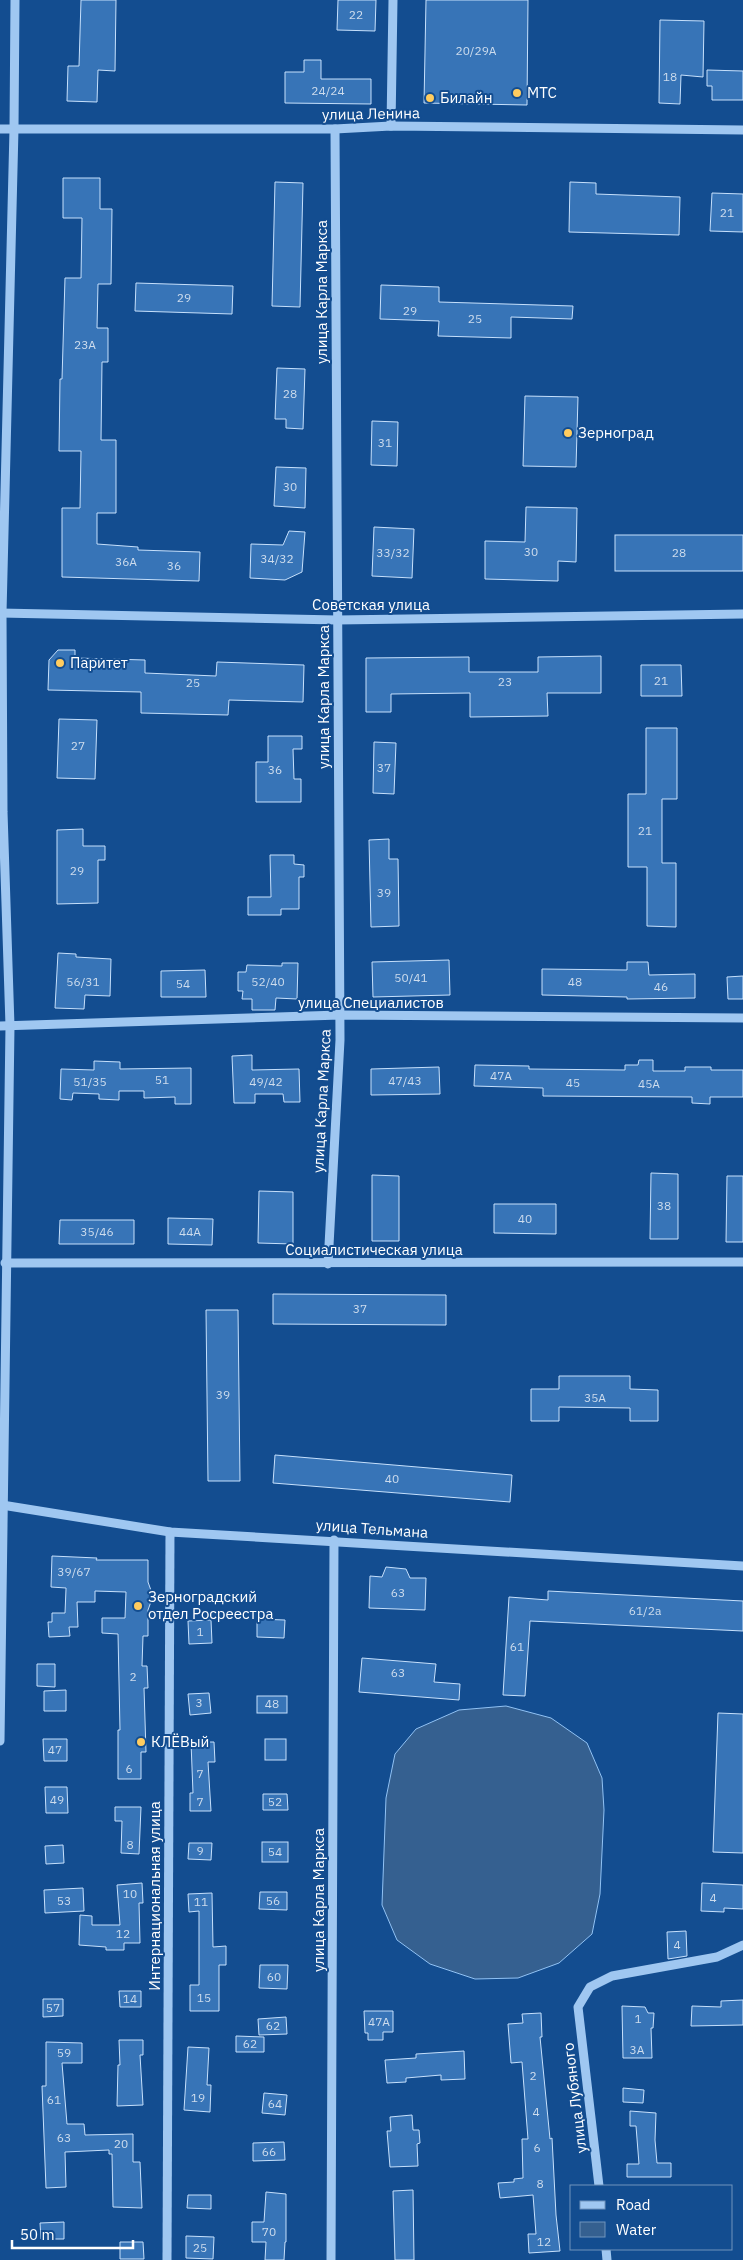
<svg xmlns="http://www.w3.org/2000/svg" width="743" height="2260" font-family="'IBM Plex Sans',sans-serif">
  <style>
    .water { fill: #356090; stroke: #91c2f4 }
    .building { fill: #3774b7; stroke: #c6e0fc }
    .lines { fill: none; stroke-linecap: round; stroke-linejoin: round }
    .minor { stroke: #9fc7f1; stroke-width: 9 }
    .poi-dot { fill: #ffcc5f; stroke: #134d90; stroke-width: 2 }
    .labels { text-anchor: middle; stroke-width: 4; stroke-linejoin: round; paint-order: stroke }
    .number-label { font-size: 12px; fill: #cddced }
    .poi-label { font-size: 15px; fill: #fff; stroke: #134d90; text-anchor: start }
    .street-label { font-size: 15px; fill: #fff; stroke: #134d90 }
  </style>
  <rect width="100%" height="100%" fill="#134d90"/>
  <path class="water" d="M506,1706L551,1718L587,1743L602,1778L604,1810L600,1894L592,1934L559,1963L518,1978L475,1979L430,1964L397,1940L382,1905L386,1798L395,1754L416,1729L459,1710Z"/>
  <g class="building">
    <path d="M81,0H116L115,71L98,70L97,102L67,101L68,66H79Z"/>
    <path d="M338,0H376L375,31L337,30Z"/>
    <path d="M426,0H528L527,105L424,103Z"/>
    <path d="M660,20L704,21L703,77L681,75L680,104L659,103Z"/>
    <path d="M304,60H321V79H371V104L285,103V72H304Z"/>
    <path d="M707,70L743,71V100H712V86H707Z"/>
    <path d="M63,178H100V209H112L111,284H98L97,328H108V362H102L101,440H116V513H97V544L138,547V550L200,552L199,581L62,577V508H80L81,451H59L60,379H62L65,278H81L82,218H63Z"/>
    <path d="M275,182L303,183L300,307L272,306Z"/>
    <path d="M570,182L596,183V194L680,197L679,235L569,232Z"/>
    <path d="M712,193L743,194V232L710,231Z"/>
    <path d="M136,283L233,286L232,314L135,311Z"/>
    <path d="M381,285L439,287V302L573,306L572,319L511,317V338L438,336L439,321L380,319Z"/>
    <path d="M277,368L305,369L303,429L286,428V419H275Z"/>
    <path d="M525,396L578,397L576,467L523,466Z"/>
    <path d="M372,421L398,422L397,466L371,465Z"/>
    <path d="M276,467L306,468L305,508L274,506Z"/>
    <path d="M526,507L577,508L576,562L558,561V581L485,579V541L525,542Z"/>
    <path d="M374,527L414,529L412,578L372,576Z"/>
    <path d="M289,531L305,532L302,572L285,580L250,578L251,544L283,545Z"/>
    <rect x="615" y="535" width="128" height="36"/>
    <path d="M58,650H75V658L145,660V673L216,676L217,662L304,665L303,702L229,700L228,715L141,713V692L48,690L49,660Z"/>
    <path d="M601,656V693H547L548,716L470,717V693L391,694V712H366V658L469,657V672H538V657Z"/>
    <path d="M641,665H681L682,696H641Z"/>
    <path d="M59,719L97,720L95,779L57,778Z"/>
    <path d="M646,728H677V799H662V863H676V927L647,926V867H628V794H646Z"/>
    <path d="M268,736H302V749H293L294,779H301V802H256V762H268Z"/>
    <path d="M374,742L396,743L394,794L373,793Z"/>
    <path d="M83,829V846H105V860H98V903L57,904V830Z"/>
    <path d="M389,839V859H398L399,926L371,927L369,840Z"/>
    <path d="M270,855H294V864L304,865V877H299V909H281V915H248V897H271Z"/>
    <path d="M58,953L76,954V957L111,959L110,996L85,995L84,1009L55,1008Z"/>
    <path d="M449,960L450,995L373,997L372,962Z"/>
    <path d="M627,962H648L649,975L695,974V998L627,999V997L542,995V969L627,970Z"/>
    <path d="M282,963H298L297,999L276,998L275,1010H252V999H242L243,991H238V972H246L247,965L282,966Z"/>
    <path d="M205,970L206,997H161V971Z"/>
    <path d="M743,976V999H728L727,977Z"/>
    <path d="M252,1055V1070L299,1069L300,1102H284L283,1094H255V1103H234L232,1056Z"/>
    <path d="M639,1060H653V1071H685V1067H711V1070H743V1097H710V1104L692,1103V1097L543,1096V1088L474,1086L475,1065L529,1066V1069L625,1070V1065H638Z"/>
    <path d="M94,1061L120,1062V1069L191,1068V1104H175V1097L144,1098V1091H119V1100L99,1099V1094L73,1093L72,1100L60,1099L61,1069L94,1070Z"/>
    <path d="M439,1067L440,1094L371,1095V1069Z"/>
    <path d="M651,1173L678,1174V1239H650Z"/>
    <path d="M372,1175L399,1176V1241H372Z"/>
    <path d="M727,1176H743V1242H726Z"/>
    <path d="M259,1191L293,1192V1244L258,1243Z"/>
    <path d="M494,1204H556V1234L494,1233Z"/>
    <path d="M168,1218L213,1219L212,1245L168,1244Z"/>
    <path d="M60,1220H134V1244H59Z"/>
    <path d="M273,1294L446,1295V1325L273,1324Z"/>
    <path d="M206,1310H238L240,1481H208Z"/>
    <path d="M559,1376H630V1389L658,1390V1421H630V1408L559,1407V1421H531V1389H559Z"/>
    <path d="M275,1455L512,1475L510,1502L273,1483Z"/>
    <path d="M52,1556L97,1558L96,1560H148V1582L153,1596L148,1610V1636H143L142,1666H147L148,1688H144L146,1752H141V1779H118V1730H120L118,1634L102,1633V1618H125L126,1592L95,1591V1602H77L78,1627H69L70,1636L49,1637L48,1622H52V1613H65L66,1589V1588L51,1587Z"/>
    <path d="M386,1567L406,1569L410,1578H426L425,1610L369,1608L370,1576L382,1577Z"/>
    <path d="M548,1591L743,1601V1631L530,1621L525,1696L503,1695L509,1597L548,1600Z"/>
    <path d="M257,1619L285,1620L284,1638L257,1637Z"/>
    <path d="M211,1620L212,1643L189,1644L188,1621Z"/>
    <path d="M362,1658L436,1664L434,1682L460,1684L459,1700L359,1692Z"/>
    <path d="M37,1664H55V1687L37,1686Z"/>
    <path d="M66,1690V1711H44V1691Z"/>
    <path d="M209,1693L211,1713L190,1715L188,1694Z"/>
    <rect x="257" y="1696" width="30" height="17"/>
    <path d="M718,1713L743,1714V1853L713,1852Z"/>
    <path d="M43,1739H67V1761H44Z"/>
    <rect x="265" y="1739" width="21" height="21"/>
    <path d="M191,1742H214L215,1762H208L211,1811H190V1793H193Z"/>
    <path d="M45,1787H67L68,1813H46Z"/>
    <path d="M263,1794H287L288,1810H263Z"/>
    <path d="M115,1807H141L139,1854L121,1853L122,1821H115Z"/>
    <rect x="262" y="1842" width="26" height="20"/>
    <path d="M189,1843H212L211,1860L188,1859Z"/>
    <path d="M63,1845L64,1863L46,1864L45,1846Z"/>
    <path d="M142,1883L143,1903H139L140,1943H124V1950H106V1947L79,1945L80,1915L92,1916V1925H120L117,1885Z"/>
    <path d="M702,1883L743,1885V1909L724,1908V1912L701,1911Z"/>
    <path d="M83,1888L84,1911L45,1913L44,1890Z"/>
    <path d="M260,1892H287V1910L259,1909Z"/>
    <path d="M212,1893L213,1947L226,1946V1965H219V2011H190V1985H199V1911L189,1912L188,1894Z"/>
    <path d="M686,1931L687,1956L668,1959L667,1932Z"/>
    <path d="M260,1965H288L287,1989L259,1988Z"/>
    <path d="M119,1991H141V2007H120Z"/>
    <path d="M43,1999H63V2016L43,2017Z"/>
    <path d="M743,2000V2025L691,2026L692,2006L721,2007V2001Z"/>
    <path d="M622,2006L645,2007L648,2013H654L653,2028H651L652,2058H623Z"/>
    <path d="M364,2011H393V2032H383V2040H368V2033H365Z"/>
    <path d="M541,2013L542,2037H540L550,2139L552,2138L556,2215L560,2251L529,2253L528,2234H536L533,2195L500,2198L498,2183L514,2182V2179L523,2178L522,2139H528L522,2062L511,2063L508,2024L523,2023L522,2014Z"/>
    <path d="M286,2017L287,2034L259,2035L258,2019Z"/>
    <path d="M236,2036L264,2037V2052H236Z"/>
    <path d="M119,2040H143V2055H140L143,2105L117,2106L118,2065H120Z"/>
    <path d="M46,2042L82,2043V2063H62L67,2124H84L85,2135L133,2134V2162H140L142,2208L113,2207L112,2154H109V2150L65,2152L66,2187L46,2188L42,2086H46Z"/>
    <path d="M188,2047L209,2048L207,2085H211L210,2112L184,2110Z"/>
    <path d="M464,2051L465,2079L441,2080V2075L406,2078V2082L387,2083L385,2060L416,2058V2054Z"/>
    <path d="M623,2088L644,2090L643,2103L623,2102Z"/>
    <path d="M264,2093L287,2095L285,2115L262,2113Z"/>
    <path d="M630,2111L656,2113L655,2140L657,2163H671V2177H627V2164H639L636,2126H630Z"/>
    <path d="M412,2115L413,2130H419L420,2143L417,2144L418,2166L390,2167L387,2131H391L390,2117Z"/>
    <path d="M284,2142L285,2160L253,2161V2143Z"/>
    <path d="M413,2190L414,2260H395L393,2191Z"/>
    <path d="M266,2192L286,2194V2242H285L284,2260H265L266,2242H252V2222H264Z"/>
    <path d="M188,2195H211V2209L187,2208Z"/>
    <path d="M64,2222V2239H41L40,2223Z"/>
    <path d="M186,2236L214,2237L213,2259L186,2258Z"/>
    <path d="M120,2242H143L144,2259H120Z"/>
  </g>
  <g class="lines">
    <g class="minor">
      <path d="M391,126L393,0"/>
      <path d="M0,129H335L391,126L743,130"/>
      <path d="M0,613L337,620L743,614"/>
      <path d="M0,1026L340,1015L743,1018"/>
      <path d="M5,1263L743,1262"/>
      <path d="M328,1264L340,1040L335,129"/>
      <path d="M2,1505L170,1532L743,1566"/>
      <path d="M0,1741L10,1026L3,812L2,613L14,129L15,0"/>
      <path d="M599,2186L578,2007L590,1987L612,1976L717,1957L743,1945"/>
      <path d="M606,2249L607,2260"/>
      <path d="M167,2260L170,1532"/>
      <path d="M331,2260L334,1540"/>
    </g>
  </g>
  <g class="poi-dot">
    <circle cx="517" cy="93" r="5"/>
    <circle cx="430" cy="98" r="5"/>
    <circle cx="568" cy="433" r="5"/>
    <circle cx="60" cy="663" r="5"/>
    <circle cx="138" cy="1606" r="5"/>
    <circle cx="141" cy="1742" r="5"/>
  </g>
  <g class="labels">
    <g class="number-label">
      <text x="356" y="19">22</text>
      <text x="476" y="55">20/29А</text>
      <text x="670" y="81">18</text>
      <text x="328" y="95">24/24</text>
      <text x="727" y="217">21</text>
      <text x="184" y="302">29</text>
      <text x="410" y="315">29</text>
      <text x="475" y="323">25</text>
      <text x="85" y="349">23А</text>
      <text x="290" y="398">28</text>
      <text x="385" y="447">31</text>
      <text x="290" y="491">30</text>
      <text x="531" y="556">30</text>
      <text x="393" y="557">33/32</text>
      <text x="679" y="557">28</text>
      <text x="277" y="563">34/32</text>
      <text x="126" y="566">36А</text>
      <text x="174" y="570">36</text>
      <text x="661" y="685">21</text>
      <text x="505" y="686">23</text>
      <text x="193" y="687">25</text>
      <text x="78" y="750">27</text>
      <text x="384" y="772">37</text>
      <text x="275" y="774">36</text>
      <text x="645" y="835">21</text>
      <text x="77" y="875">29</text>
      <text x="384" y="897">39</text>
      <text x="411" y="982">50/41</text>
      <text x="83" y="986">56/31</text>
      <text x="268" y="986">52/40</text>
      <text x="575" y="986">48</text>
      <text x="183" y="988">54</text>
      <text x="661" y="991">46</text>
      <text x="501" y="1080">47А</text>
      <text x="162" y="1084">51</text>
      <text x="405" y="1085">47/43</text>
      <text x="90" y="1086">51/35</text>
      <text x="266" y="1086">49/42</text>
      <text x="573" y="1087">45</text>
      <text x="649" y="1088">45А</text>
      <text x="664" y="1210">38</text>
      <text x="525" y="1223">40</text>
      <text x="97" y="1236">35/46</text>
      <text x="190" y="1236">44А</text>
      <text x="360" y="1313">37</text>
      <text x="223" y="1399">39</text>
      <text x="595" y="1402">35А</text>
      <text x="392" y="1483">40</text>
      <text x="74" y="1576">39/67</text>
      <text x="398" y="1597">63</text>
      <text x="645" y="1615">61/2а</text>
      <text x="200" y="1636">1</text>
      <text x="517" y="1651">61</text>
      <text x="398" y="1677">63</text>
      <text x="133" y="1681">2</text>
      <text x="199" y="1707">3</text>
      <text x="272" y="1708">48</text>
      <text x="55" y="1754">47</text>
      <text x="129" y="1773">6</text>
      <text x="200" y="1778">7</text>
      <text x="57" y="1804">49</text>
      <text x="200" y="1806">7</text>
      <text x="275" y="1806">52</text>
      <text x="130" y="1849">8</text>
      <text x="200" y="1855">9</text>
      <text x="275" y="1856">54</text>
      <text x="130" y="1898">10</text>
      <text x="713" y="1902">4</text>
      <text x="64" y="1905">53</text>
      <text x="273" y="1905">56</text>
      <text x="201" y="1906">11</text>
      <text x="123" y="1938">12</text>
      <text x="677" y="1949">4</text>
      <text x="274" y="1981">60</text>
      <text x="204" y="2002">15</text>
      <text x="130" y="2003">14</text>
      <text x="53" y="2012">57</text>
      <text x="638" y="2023">1</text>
      <text x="379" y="2026">47А</text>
      <text x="273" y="2030">62</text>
      <text x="250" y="2048">62</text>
      <text x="637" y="2054">3А</text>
      <text x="64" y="2057">59</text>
      <text x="533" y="2080">2</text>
      <text x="198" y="2102">19</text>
      <text x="54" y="2104">61</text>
      <text x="275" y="2108">64</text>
      <text x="536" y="2116">4</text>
      <text x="64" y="2142">63</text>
      <text x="121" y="2148">20</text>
      <text x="537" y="2152">6</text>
      <text x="269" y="2156">66</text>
      <text x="540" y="2188">8</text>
      <text x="269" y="2236">70</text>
      <text x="544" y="2246">12</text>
      <text x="200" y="2252">25</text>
    </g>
    <g class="poi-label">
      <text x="527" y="98">МТС</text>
      <text x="440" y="103">Билайн</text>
      <text x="578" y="438">Зерноград</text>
      <text x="70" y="668">Паритет</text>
      <text x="148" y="1602">Зерноградский<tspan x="148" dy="17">отдел Росреестра</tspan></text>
      <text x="151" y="1747">КЛЁВый</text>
    </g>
    <g class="street-label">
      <text transform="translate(371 114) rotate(-1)" y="5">улица Ленина</text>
      <text transform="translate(322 292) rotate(-90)" y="5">улица Карла Маркса</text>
      <text x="371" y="610">Советская улица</text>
      <text transform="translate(324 697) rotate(-90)" y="5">улица Карла Маркса</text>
      <text x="371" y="1008">улица Специалистов</text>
      <text transform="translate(322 1101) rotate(-87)" y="5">улица Карла Маркса</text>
      <text x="374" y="1255">Социалистическая улица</text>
      <text transform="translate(372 1529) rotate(4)" y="5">улица Тельмана</text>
      <text transform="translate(155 1896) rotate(-90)" y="5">Интернациональная улица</text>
      <text transform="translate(319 1900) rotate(-90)" y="5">улица Карла Маркса</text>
      <text transform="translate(575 2098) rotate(-97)" y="5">улица Лубяного</text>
    </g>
  </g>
  <rect x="570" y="2185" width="162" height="65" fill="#134d90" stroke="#7194bc"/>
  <rect x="580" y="2201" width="25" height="8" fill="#9fc7f1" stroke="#7194bc"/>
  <text x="616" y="2210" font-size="15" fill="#ffffff">Road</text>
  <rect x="580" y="2222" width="25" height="15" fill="#356090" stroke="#7194bc"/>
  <text x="616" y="2235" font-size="15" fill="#ffffff">Water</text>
  <path d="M12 2240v8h121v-8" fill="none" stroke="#ffffff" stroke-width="2.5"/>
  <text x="20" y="2240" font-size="15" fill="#ffffff" stroke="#134d90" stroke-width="4" paint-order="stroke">50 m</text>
</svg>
